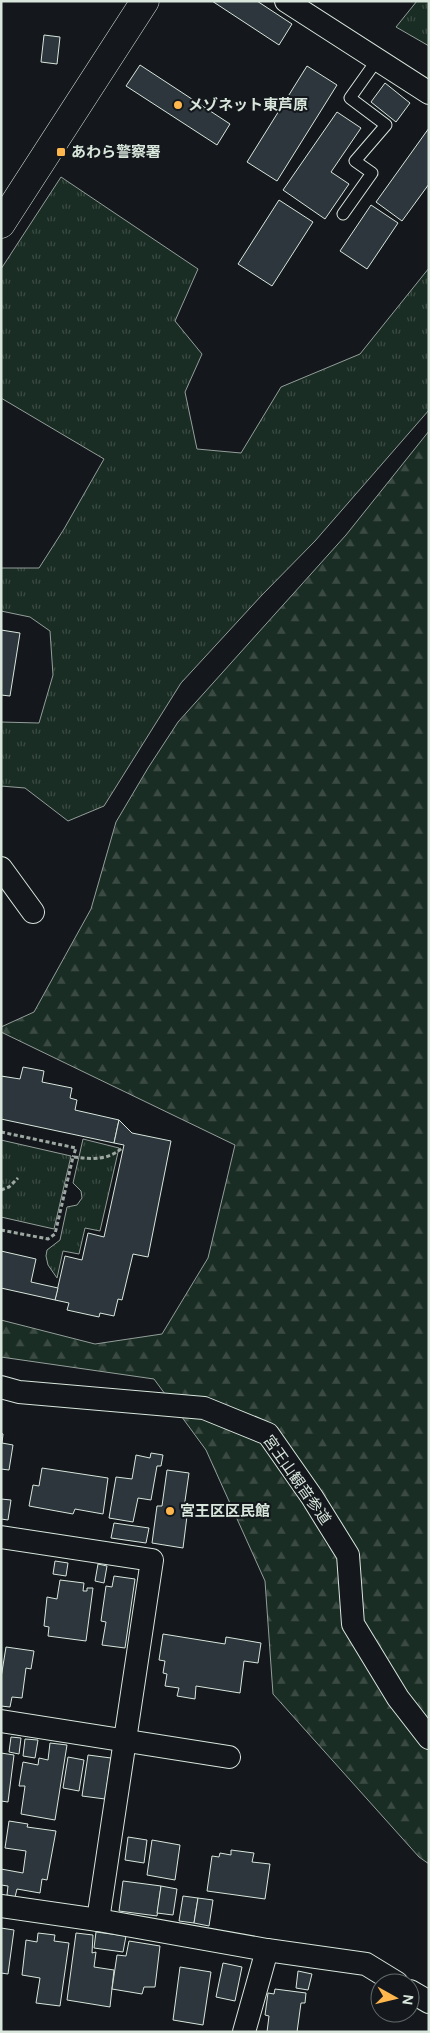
<svg xmlns="http://www.w3.org/2000/svg" width="430" height="2033" font-family="'DM Sans','Noto Sans JP',sans-serif">
  <style>
    .grass { fill: url(#grass-tufts); stroke: #939e99 }
    .forest { fill: url(#forest-firs); stroke: #939e99 }
    .building { fill: #2c363c; stroke: #d8e6dc }
    .lines { fill: none; stroke-linecap: round; stroke-linejoin: round }
    .service-casing { stroke: #d8e6dc; stroke-width: 13 }
    .minor-casing { stroke: #d8e6dc; stroke-width: 24 }
    .tertiary-casing { stroke: #d8e6dc; stroke-width: 29 }
    .path { stroke: #9da8a2; stroke-width: 3; stroke-dasharray: 4 2.5; stroke-linecap: butt }
    .service { stroke: #14181c; stroke-width: 11 }
    .minor { stroke: #14181c; stroke-width: 22 }
    .tertiary { stroke: #14181c; stroke-width: 28 }
    .poi-dot { fill: #ffb74d; stroke: #14181c; stroke-width: 2 }
    .labels { text-anchor: middle; stroke-width: 4; stroke-linejoin: round; paint-order: stroke }
    .poi-label { font-size: 15px; font-weight: bold; fill: #d8e6dc; stroke: #14181c; text-anchor: start }
    .street-label { font-size: 15px; fill: #d8e6dc; stroke: #14181c }
  </style>
  <defs>
    <pattern id="grass-tufts" width="24" height="20" patternUnits="userSpaceOnUse" patternTransform="scale(1.25)"><rect width="24" height="20" fill="#1a2d24"/><path d="M3 7l-1-3M5 7V3M7 7l1-3M15 17l-1-3M17 17v-4M19 17l1-3" fill="none" stroke="#3b4b43"/></pattern>
    <pattern id="forest-firs" width="22" height="20" patternUnits="userSpaceOnUse" patternTransform="scale(1.25)"><rect width="22" height="20" fill="#1a2d24"/><path d="M5 1l3.5 6h-7zM16 11l3.5 6h-7z" fill="#3b4b43"/></pattern>
  </defs>
  <rect width="100%" height="100%" fill="#14181c"/>
  <g class="grass">
    <path d="M417,1H429V46L396,27Z"/>
    <path d="M61,177L198,269L175,321L202,354L185,392L197,449L241,453L281,387L360,354L429,268V410L315,541L262,595L181,683L104,806L68,821L25,788L1,786V722L39,723L53,675L50,631L30,617L1,611V568H39L64,529L104,459L1,398V269Z"/>
    <path d="M83,1139L119,1148L100,1231L85,1228L79,1254L63,1251L57,1278L48,1265L46,1256L47,1250L60,1240L67,1207L77,1205L82,1198L81,1191L73,1183Z"/>
    <path d="M1,1140L71,1156L54,1229L1,1217Z"/>
  </g>
  <path class="forest" d="M429,431V1864L419,1857L273,1694L265,1581L206,1450L154,1379L1,1357V1320L95,1344L162,1334L208,1258L235,1145L1,1032V1027L34,1012L91,909L116,822L148,768L178,722L346,535Z"/>
  <g class="building">
    <path d="M212,1H257L292,24L279,45Z"/>
    <path d="M44,35L60,37L57,64L41,62Z"/>
    <path d="M140,65L230,124L217,145L126,86Z"/>
    <path d="M307,66L337,85L277,181L247,162Z"/>
    <path d="M385,83L410,103L396,122L371,102Z"/>
    <path d="M337,112L361,128L331,172L349,184L325,219L283,190Z"/>
    <path d="M429,128V184L402,221L376,202Z"/>
    <path d="M279,200L313,222L272,286L238,264Z"/>
    <path d="M371,205L398,223L367,269L340,251Z"/>
    <path d="M1,630L20,633L10,696L1,695Z"/>
    <path d="M23,1067L44,1071L42,1082L72,1088L70,1098L77,1100L75,1110L119,1120L114,1143L1,1119V1076L20,1079Z"/>
    <path d="M119,1120L132,1133L171,1141L148,1257L133,1254L122,1300L118,1299L114,1316L100,1313L99,1317L67,1310L69,1303L55,1300L65,1256L82,1260L88,1233L104,1237L124,1145L114,1143Z"/>
    <path d="M1,1251L36,1259L31,1282L58,1288L55,1300L1,1288Z"/>
    <path d="M1,1433L3,1434L2,1443L13,1445L9,1470L1,1469Z"/>
    <path d="M151,1453L163,1455L161,1466H157L151,1500L138,1498L133,1522L109,1518L116,1477L132,1479L136,1455L150,1458Z"/>
    <path d="M42,1468L108,1478L103,1514L75,1509L73,1514L29,1506L33,1485L39,1486Z"/>
    <path d="M167,1470L189,1473L183,1515L187,1516L183,1548L152,1543L157,1506H162Z"/>
    <path d="M1,1499L11,1500L8,1520L1,1519Z"/>
    <path d="M114,1523L149,1528L146,1543L111,1538Z"/>
    <path d="M55,1561L68,1563L66,1576L53,1574Z"/>
    <path d="M98,1564L107,1566L104,1583L95,1581Z"/>
    <path d="M114,1576L135,1579L125,1648L102,1645L106,1622L101,1621L106,1586L112,1587Z"/>
    <path d="M60,1580L84,1583L83,1591H87V1588H93L86,1641L48,1636L49,1627L44,1626L47,1597L57,1599Z"/>
    <path d="M163,1634L225,1644L226,1637L261,1643L258,1663L244,1661L240,1693L196,1686L195,1699L177,1696L179,1688L165,1686L167,1674L163,1673L165,1661L159,1660Z"/>
    <path d="M6,1647L34,1651L31,1669L26,1668L22,1698L12,1697L10,1707L1,1706V1678Z"/>
    <path d="M11,1737L21,1738L19,1754L9,1752Z"/>
    <path d="M25,1739L38,1740L35,1758L23,1756Z"/>
    <path d="M50,1743L67,1745L55,1820L21,1814L25,1786H19L23,1762L38,1765L39,1758L48,1760Z"/>
    <path d="M1,1753L14,1755L8,1802L1,1801Z"/>
    <path d="M88,1755L111,1758L105,1799L82,1796Z"/>
    <path d="M68,1757L84,1760L79,1791L63,1788Z"/>
    <path d="M9,1821L28,1824L27,1827L56,1831L47,1880L42,1879L40,1893L17,1889L15,1897L7,1895L8,1886L1,1885V1869L23,1873L26,1851L5,1848Z"/>
    <path d="M128,1837L147,1840L144,1863L125,1860Z"/>
    <path d="M152,1840L180,1845L175,1880L147,1875Z"/>
    <path d="M231,1850L254,1853L252,1862L270,1864L265,1899L207,1891L212,1856L219,1857L220,1853L231,1855Z"/>
    <path d="M123,1881L161,1886L157,1916L119,1911Z"/>
    <path d="M161,1886L177,1889L173,1915L157,1913Z"/>
    <path d="M183,1896L198,1898L194,1923L179,1921Z"/>
    <path d="M198,1898L213,1900L209,1926L194,1923Z"/>
    <path d="M1,1928L14,1930L8,1974L1,1973Z"/>
    <path d="M96,1932L126,1936L123,1952L94,1948Z"/>
    <path d="M38,1933L55,1935L54,1941L69,1943L60,2006L36,2003L40,1978L22,1975L26,1940L37,1942Z"/>
    <path d="M76,1933L93,1935L92,1953L96,1952L94,1967L114,1970L110,2007L67,2000Z"/>
    <path d="M129,1941L160,1946L155,1987H144L142,1994L112,1989L117,1955L126,1956Z"/>
    <path d="M223,1963L242,1967L235,2001L216,1997Z"/>
    <path d="M180,1967L211,1972L203,2025L173,2020Z"/>
    <path d="M298,1971L312,1974L308,1990L296,1988Z"/>
    <path d="M275,1989L306,1993L305,2003H301L297,2032H267L269,2016L265,2015L268,1993L274,1994Z"/>
  </g>
  <g class="lines">
    <g class="service-casing">
      <path id="service" d="M343,214L372,173L355,161L386,125L350,98L377,60"/>
    </g>
    <g class="minor-casing">
      <g id="minor">
        <path d="M286,1L429,93"/>
        <path d="M1,868L33,912"/>
        <path d="M1,1387L19,1392L204,1408L268,1434L312,1497L348,1555L353,1624L398,1698L429,1738"/>
        <path d="M1,1537L152,1560L98,1920L1,1906"/>
        <path d="M1,1721L229,1757"/>
        <path d="M98,1920L267,1950L366,1964L397,1983"/>
        <path d="M410,1991L429,2002"/>
        <path d="M244,2032L267,1950"/>
      </g>
    </g>
    <g class="tertiary-casing">
      <path id="tertiary" d="M1,224L145,1"/>
    </g>
    <g class="path">
      <path d="M1,1132L76,1148L73,1157"/>
      <path d="M1,1190L9,1187L18,1178"/>
      <path d="M1,1230L48,1239L55,1234L73,1157C92,1159 107,1161 122,1148"/>
    </g>
    <use href="#service" class="service"/>
    <use href="#minor" class="minor"/>
    <use href="#tertiary" class="tertiary"/>
  </g>
  <g class="poi-dot">
    <circle cx="178" cy="105" r="5"/>
    <rect x="56" y="147" width="10" height="10" rx="2.5"/>
    <circle cx="170" cy="1511" r="5"/>
  </g>
  <g class="labels">
    <g class="poi-label">
      <text x="188" y="110">メゾネット東芦原</text>
      <text x="71" y="157">あわら警察署</text>
      <text x="180" y="1516">宮王区区民館</text>
    </g>
    <g class="street-label">
      <text transform="translate(297 1480) rotate(55)" y="5">宮王山観音参道</text>
    </g>
  </g>
  <rect width="430" height="2033" fill="none" stroke="#d8e6dc" stroke-width="5"/>
  <g transform="translate(395 1998) rotate(98)"><circle r="24" fill="#14181c" stroke="#626a69"/>
  <path d="M0-4L9 19L0 12L-9 19Z" fill="#ffb74d"/>
  <text y="-8" font-size="14" font-weight="bold" text-anchor="middle" fill="#d8e6dc">N</text>
  </g>
</svg>
